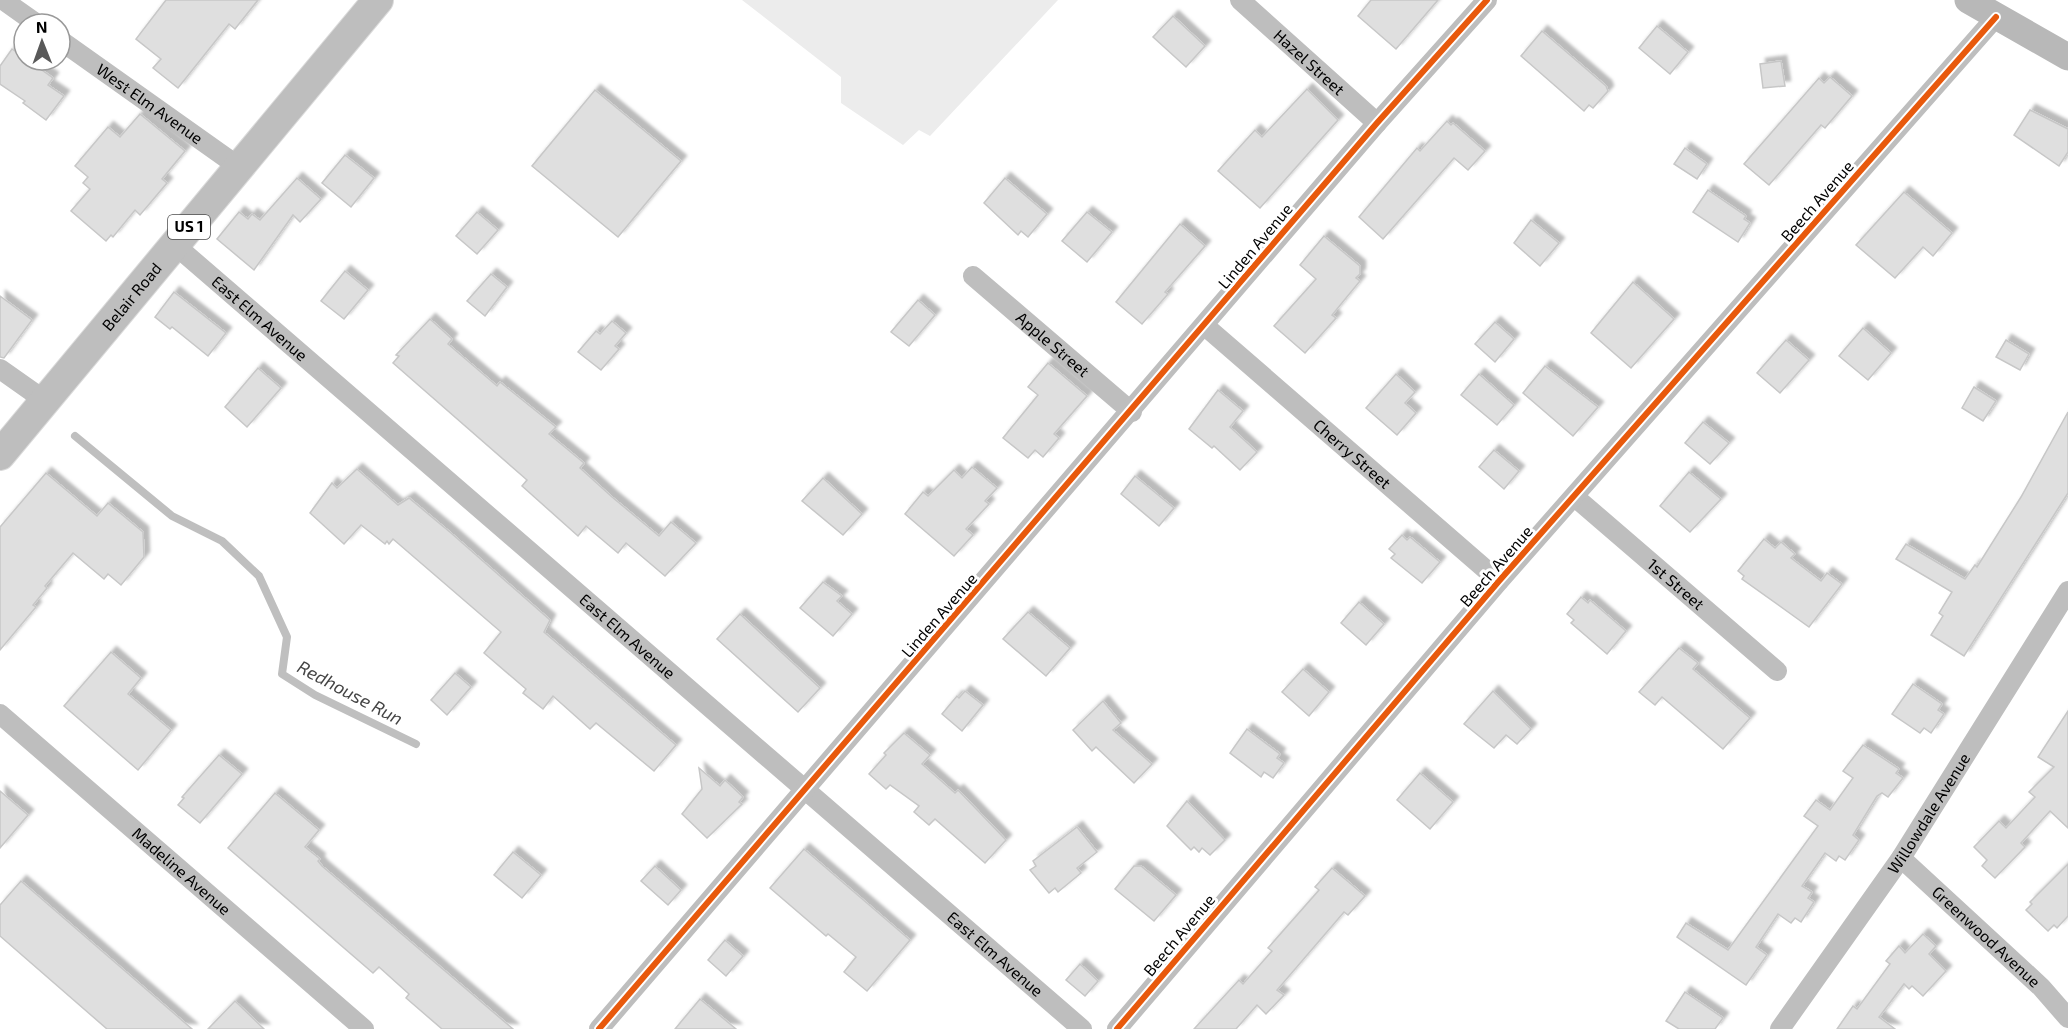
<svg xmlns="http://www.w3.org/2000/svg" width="2068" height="1029" font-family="'Exo 2',sans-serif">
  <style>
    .green { fill: #ececec }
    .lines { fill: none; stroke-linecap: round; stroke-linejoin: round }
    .stream { stroke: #bfbfbf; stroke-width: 8 }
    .building { fill: #dfdfdf; stroke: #c7c7c7; stroke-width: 1.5; filter: url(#shadow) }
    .primary-casing { stroke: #dbdbdb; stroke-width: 32 }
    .street { stroke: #bebebe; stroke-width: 20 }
    .secondary { stroke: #b8b8b8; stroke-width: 27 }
    .primary { stroke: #bebebe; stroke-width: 30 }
    .cycleway-casing { stroke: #fff; stroke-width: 10 }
    .cycleway { stroke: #e8590c; stroke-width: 6 }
    .labels { text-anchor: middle; stroke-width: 6; stroke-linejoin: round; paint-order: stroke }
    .shield { fill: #fff; stroke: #4c4c4c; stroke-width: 1.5 }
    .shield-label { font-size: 15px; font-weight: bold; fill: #000 }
    .street-label { font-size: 16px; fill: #000; stroke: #fff }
    .water-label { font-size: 18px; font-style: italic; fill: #444; stroke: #fff }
  </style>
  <defs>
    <filter id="shadow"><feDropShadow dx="5.5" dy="-5.5" stdDeviation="1.5" flood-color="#0004"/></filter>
  </defs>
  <rect width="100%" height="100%" fill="#fff"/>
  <path class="green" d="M742,0H1058L930,136L919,130L903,145L841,103V77Z"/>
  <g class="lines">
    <path class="stream" d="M75,436L172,516L222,541L259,576L287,637L282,674L315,695L416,744"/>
  </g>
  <g class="building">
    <path d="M166,0H258L235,29L229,24L178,88L153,68L161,59L136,39Z"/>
    <path d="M1371,0H1438L1396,49L1358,16Z"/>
    <path d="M1173,16L1205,46L1186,67L1153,37Z"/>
    <path d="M1657,26L1688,52L1670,74L1639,48Z"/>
    <path d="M1542,31L1606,86L1608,91L1593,108L1589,105L1584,111L1521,56Z"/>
    <path d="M12,49L53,78L48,85L64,96L46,120L23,103L25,101L0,84V66Z"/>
    <path d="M1781,61L1785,86L1763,88L1760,64Z"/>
    <path d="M1830,77L1852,96L1825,128L1821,125L1769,185L1744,164L1819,78L1824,83Z"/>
    <path d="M1307,89L1338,120L1260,208L1218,171L1255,130L1262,137Z"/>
    <path d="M595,90L681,161L618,237L532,166Z"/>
    <path d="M2030,110L2068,129V152L2059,166L2014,135Z"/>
    <path d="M140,114L185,151L162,179L167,183L140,215L135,210L113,237L111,235L106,241L71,211L90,189L83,183L88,177L75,166L108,127L120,137Z"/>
    <path d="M1447,121L1451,125L1453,123L1485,151L1468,170L1454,158L1383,239L1359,217L1417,148L1420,151Z"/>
    <path d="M1685,148L1707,164L1697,179L1674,164Z"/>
    <path d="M345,155L374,178L351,207L322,183Z"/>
    <path d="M297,178L321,199L300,222L293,215L254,270L217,239L239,212L248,219L252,214L260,220Z"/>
    <path d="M1005,178L1047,214L1028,237L1021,231L1018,235L984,203Z"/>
    <path d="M1708,190L1746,216L1744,219L1750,223L1738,242L1693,212Z"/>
    <path d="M1904,192L1952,233L1933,256L1923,247L1895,278L1856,245Z"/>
    <path d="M477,212L498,230L477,254L456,236Z"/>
    <path d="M1087,212L1112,232L1087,262L1062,241Z"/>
    <path d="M1531,220L1559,243L1540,266L1514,243Z"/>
    <path d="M1180,224L1205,246L1165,292L1168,294L1142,324L1116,302Z"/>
    <path d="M1324,236L1360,266V274L1356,278L1360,281L1332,315L1336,318L1305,353L1274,326L1316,279L1300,265Z"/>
    <path d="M345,271L368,290L344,319L321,301Z"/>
    <path d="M491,274L507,287L485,316L467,301Z"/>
    <path d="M1633,282L1674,319L1631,368L1591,333Z"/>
    <path d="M174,292L226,333L208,356L172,327L170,329L155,317Z"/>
    <path d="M0,296L32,320L4,358L0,357Z"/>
    <path d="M918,300L935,315L909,346L891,332Z"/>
    <path d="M430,319L452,339L448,344L497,386L500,382L556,427L549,434L584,463L580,468L612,497L659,536L671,522L696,543L665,576L626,543L618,553L586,526L578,536L522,486L527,480L393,363L399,356L396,355Z"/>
    <path d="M612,321L626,333L615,346L619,349L601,370L578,352L596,331L600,334Z"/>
    <path d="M1495,322L1514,339L1495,362L1475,344Z"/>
    <path d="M1863,328L1891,353L1868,380L1839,356Z"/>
    <path d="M1786,340L1809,360L1780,393L1757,373Z"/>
    <path d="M2006,340L2029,354L2020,370L1996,357Z"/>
    <path d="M1048,363L1087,396L1054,434L1059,438L1043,457L1035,450L1028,458L1003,438L1038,395L1028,387Z"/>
    <path d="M1545,366L1598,407L1573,436L1523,393Z"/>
    <path d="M258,368L281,388L247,427L225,407Z"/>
    <path d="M1396,374L1415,392L1405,403L1416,413L1397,435L1366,408Z"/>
    <path d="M1479,374L1514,405L1497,425L1461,395Z"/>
    <path d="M1974,387L1996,401L1983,421L1962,408Z"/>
    <path d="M1218,390L1243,411L1230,427L1257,452L1240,470L1214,446L1212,448L1189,429Z"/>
    <path d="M2068,412V493L1964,656L1931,635L1943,616L1939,613L1952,592L1896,559L1906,544L1965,579L1975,565L1977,567L2021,497Z"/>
    <path d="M1703,422L1729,443L1710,464L1685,443Z"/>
    <path d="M1494,450L1519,471L1504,489L1479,467Z"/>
    <path d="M972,467L997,488L985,501L989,504L966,529L973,535L954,556L905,514L923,492L928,496L954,470L962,478Z"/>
    <path d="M357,469L398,505L409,498L451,533L550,620L544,632L676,745L654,771L596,723L590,729L553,696L543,709L523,693L526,689L484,653L501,632L393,539L389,544L387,541L385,544L361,525L344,544L310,513L332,483L337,488Z"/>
    <path d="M1689,472L1721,499L1690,532L1660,506Z"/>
    <path d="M46,473L97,516L108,503L143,532L144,557L121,585L108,574L104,579L73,553L45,586L47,588L33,605L36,607L0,650V527Z"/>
    <path d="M1135,476L1174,508L1159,526L1121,494Z"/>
    <path d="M823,478L862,514L843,535L802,501Z"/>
    <path d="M1402,535L1407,540L1410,537L1440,562L1422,583L1391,558L1395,554L1389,549Z"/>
    <path d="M1764,539L1775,548L1781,542L1795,554L1791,558L1821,581L1827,573L1842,584L1809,627L1742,579L1744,576L1738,571Z"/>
    <path d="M823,582L842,596L837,601L852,614L833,636L800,608Z"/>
    <path d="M1581,597L1588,603L1590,600L1626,631L1607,654L1571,623L1574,620L1567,614Z"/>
    <path d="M1359,602L1384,624L1366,645L1341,623Z"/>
    <path d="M1028,612L1070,648L1046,676L1003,639Z"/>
    <path d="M740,614L820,688L798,712L717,639Z"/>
    <path d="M1679,648L1698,663L1693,669L1750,718L1723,749L1662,697L1655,705L1639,692Z"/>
    <path d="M111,652L141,678L128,694L171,730L138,770L64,706Z"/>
    <path d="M1303,669L1329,692L1309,716L1282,692Z"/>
    <path d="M455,673L471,687L447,715L431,700Z"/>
    <path d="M1913,684L1942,704L1938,710L1944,714L1931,733L1924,728L1920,733L1892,714Z"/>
    <path d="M965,691L983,705L962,731L942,714L957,696L959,698Z"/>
    <path d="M1493,691L1531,729L1517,744L1506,735L1494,748L1464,724Z"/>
    <path d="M1103,701L1121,723L1113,730L1152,764L1134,783L1096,747L1092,751L1073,730Z"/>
    <path d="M2068,711V828L2050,811L2021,843L2025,847L1995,878L1982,866L1987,860L1974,847L1999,821L2006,828L2035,797L2029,792L2054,767L2038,757Z"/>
    <path d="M1247,729L1280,754L1277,758L1284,763L1273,778L1264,772L1261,777L1230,753Z"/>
    <path d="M904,733L930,755L922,764L955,793L958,790L1006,840L985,863L935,819L929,825L914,812L919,806L890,785L886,789L869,774L886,755L884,753Z"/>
    <path d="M1863,745L1899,769L1896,773L1903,778L1888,797L1882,793L1877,796L1853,835L1859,840L1845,860L1839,856L1836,861L1825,853L1802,886L1812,892L1808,898L1814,902L1801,922L1795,918L1791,923L1778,914L1756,947L1767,955L1746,985L1677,937L1686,923L1728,950L1818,826L1804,816L1816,800L1830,810L1853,778L1843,771Z"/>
    <path d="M219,755L242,774L200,823L178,805L184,798L182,797Z"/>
    <path d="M699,768L720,786L725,780L743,797L739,802L742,804L707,838L682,814L702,789Z"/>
    <path d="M1420,773L1453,802L1430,829L1397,800Z"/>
    <path d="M0,791L28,815L0,848Z"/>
    <path d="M275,793L319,830L305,847L320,859L318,861L322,866L513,1029H442L406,998L409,994L379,967L373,973L228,848Z"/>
    <path d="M1187,801L1225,840L1210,855L1202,848L1199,852L1194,847L1191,850L1167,826Z"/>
    <path d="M1077,827L1097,852L1077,868L1081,873L1058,892L1055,888L1049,893L1030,870L1036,866L1033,861Z"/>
    <path d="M804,849L910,940L867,991L844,972L856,957L828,934L826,936L770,888Z"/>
    <path d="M513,852L541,875L522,898L494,875Z"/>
    <path d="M2068,864V916L2057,928L2054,925L2048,931L2026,910L2032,904L2030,902Z"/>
    <path d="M655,866L681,890L668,905L641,881Z"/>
    <path d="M1134,866H1141L1176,895L1154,921L1115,889Z"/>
    <path d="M1332,868L1365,896L1348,915L1344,912L1277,990L1284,995L1266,1014L1257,1005L1236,1029H1194L1239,980L1243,984L1272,951L1268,948L1319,890L1315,887Z"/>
    <path d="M21,881L192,1029H107L0,936V905Z"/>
    <path d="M1923,934L1936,946L1929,954L1946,971L1923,996L1912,986L1909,989L1904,984L1879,1017L1895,1029H1837L1853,1006L1857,1009L1890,964L1886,961L1899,946L1905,953Z"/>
    <path d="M725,940L743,956L726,976L708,960Z"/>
    <path d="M1080,964L1098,981L1085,996L1066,980Z"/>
    <path d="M1685,992L1723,1018L1715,1029H1679L1666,1021Z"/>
    <path d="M700,999L736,1029H675Z"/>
    <path d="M235,1001L264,1029H208Z"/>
  </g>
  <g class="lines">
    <g class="primary-casing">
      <g id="primary">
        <path id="s10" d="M0,455L378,0"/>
      </g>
    </g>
    <g class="street">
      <path d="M3,0L37,24"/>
      <path id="s1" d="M1240,0L1377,123"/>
      <path id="s2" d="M60,40L239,167"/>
      <path id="s3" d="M175,245L1082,1029"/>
      <path id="s4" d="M973,276L1132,412"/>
      <path id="s5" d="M1205,326L1499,581"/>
      <path d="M0,369L44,400"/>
      <path id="s6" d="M1576,498L1777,671"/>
      <path id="s7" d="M0,714L364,1029"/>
      <path id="s8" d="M1901,858L2041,987L2068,1018"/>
      <path d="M599,1029L1377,123L1487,0"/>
      <path d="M1117,1029L1499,581L1996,17"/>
      <path id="s9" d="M1780,1029L1901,858L2068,591"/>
    </g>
    <path class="secondary" d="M1968,0L2068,57"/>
    <use href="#primary" class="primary"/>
    <g class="cycleway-casing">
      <g id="cycleway">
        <path d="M599,1029L1377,123L1487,0"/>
        <path d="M1117,1029L1499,581L1996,17"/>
      </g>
    </g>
    <use href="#cycleway" class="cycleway"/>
  </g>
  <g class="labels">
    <rect class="shield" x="168" y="215" width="42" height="24" rx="4.5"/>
    <g class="shield-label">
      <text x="189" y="232">US 1</text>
    </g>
    <g class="street-label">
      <text dy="6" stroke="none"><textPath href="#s1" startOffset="93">Hazel Street</textPath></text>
      <text dy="6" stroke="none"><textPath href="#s2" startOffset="110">West Elm Avenue</textPath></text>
      <text transform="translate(1817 201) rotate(-49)" y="6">Beech Avenue</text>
      <text transform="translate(1255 246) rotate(-50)" y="6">Linden Avenue</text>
      <text dy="6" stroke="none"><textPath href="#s10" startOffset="206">Belair Road</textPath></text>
      <text dy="6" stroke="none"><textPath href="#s3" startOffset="112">East Elm Avenue</textPath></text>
      <text dy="6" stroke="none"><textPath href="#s4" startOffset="105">Apple Street</textPath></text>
      <text dy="6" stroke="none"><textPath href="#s5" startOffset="195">Cherry Street</textPath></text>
      <text transform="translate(1496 566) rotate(-49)" y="6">Beech Avenue</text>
      <text dy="6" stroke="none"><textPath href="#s6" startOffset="132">1st Street</textPath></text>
      <text transform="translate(939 615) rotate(-49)" y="6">Linden Avenue</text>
      <text dy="6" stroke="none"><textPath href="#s3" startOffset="598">East Elm Avenue</textPath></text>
      <text dy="6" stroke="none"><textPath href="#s9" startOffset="262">Willowdale Avenue</textPath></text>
      <text dy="6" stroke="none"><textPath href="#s7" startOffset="240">Madeline Avenue</textPath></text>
      <text transform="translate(1179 935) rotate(-50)" y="6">Beech Avenue</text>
      <text dy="6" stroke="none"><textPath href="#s8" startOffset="116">Greenwood Avenue</textPath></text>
      <text dy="6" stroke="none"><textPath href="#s3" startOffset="1084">East Elm Avenue</textPath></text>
    </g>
    <g class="water-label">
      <text transform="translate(350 693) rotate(28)" y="6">Redhouse Run</text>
    </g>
  </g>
  <g transform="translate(42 42) rotate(359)"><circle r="28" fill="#ffffff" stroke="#999999" stroke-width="1.5"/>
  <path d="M0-4.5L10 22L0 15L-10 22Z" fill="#595959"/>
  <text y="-9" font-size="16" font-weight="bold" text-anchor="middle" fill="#000000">N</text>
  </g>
</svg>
